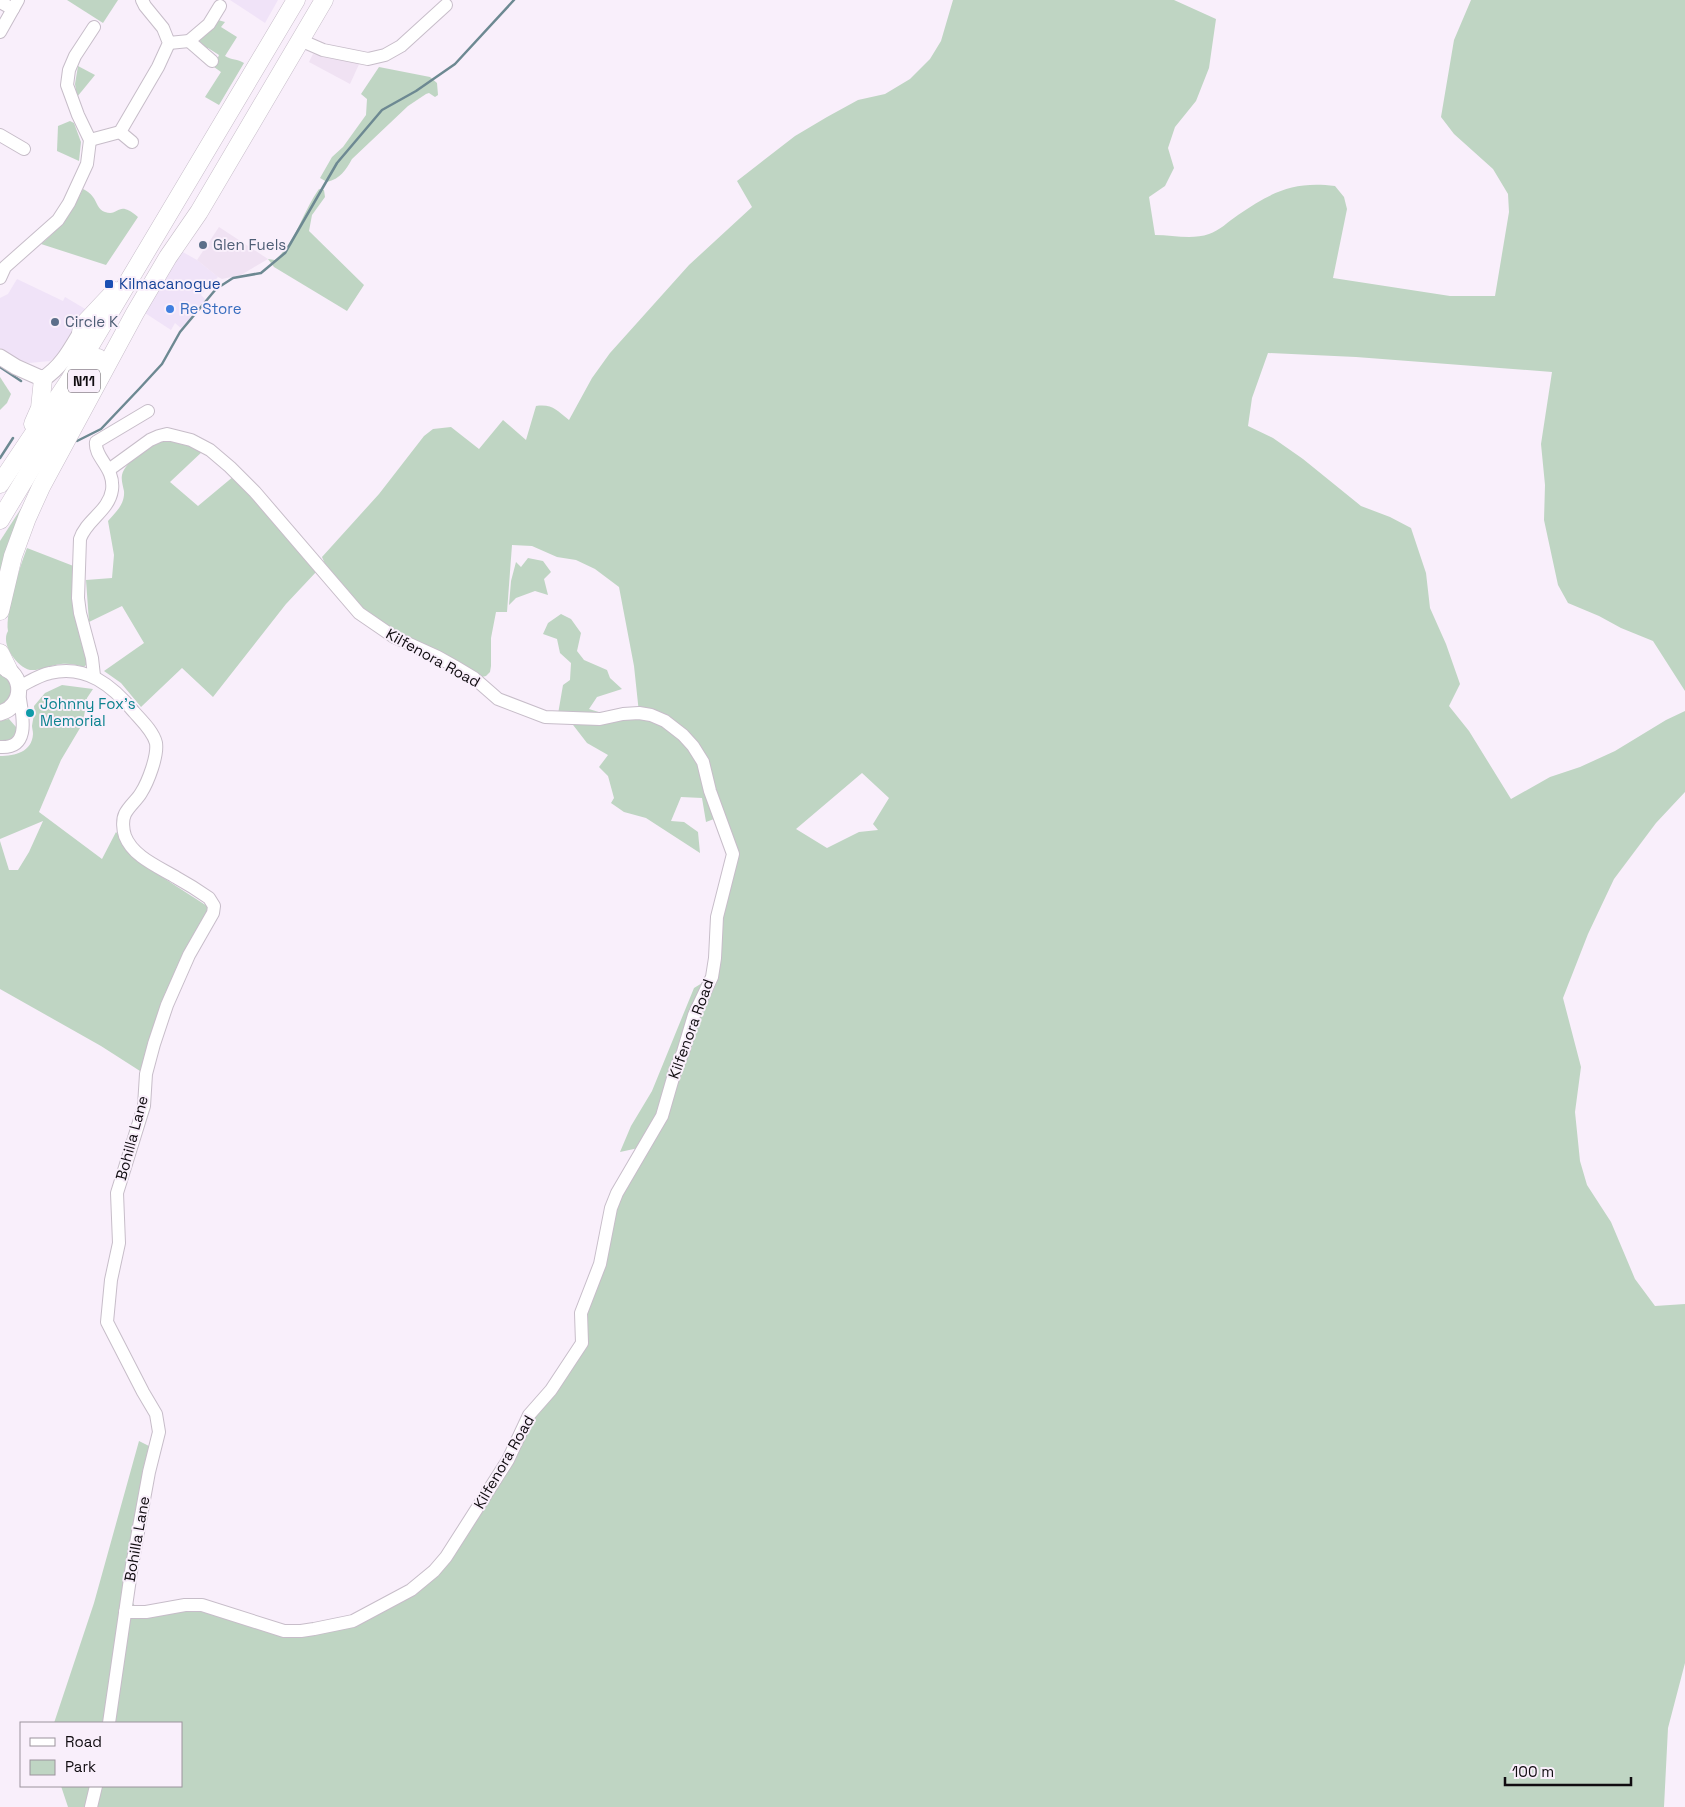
<svg xmlns="http://www.w3.org/2000/svg" width="1685" height="1807" font-family="'Space Grotesk',sans-serif">
  <style>
    .commercial { fill: #f0e3f8 }
    .built { fill: #f0e2f3 }
    .green { fill: #bfd5c3; fill-rule: evenodd }
    .lines { fill: none; stroke-linecap: round; stroke-linejoin: round }
    .stream { stroke: #6d8992; stroke-width: 2.5 }
    .minor-casing { stroke: #c7bdc9; stroke-width: 14 }
    .major-casing { stroke: #c7bdc9; stroke-width: 17 }
    .highway-casing { stroke: #c7bdc9; stroke-width: 19 }
    .minor { stroke: #fff; stroke-width: 12 }
    .major { stroke: #fff; stroke-width: 15 }
    .highway { stroke: #fff; stroke-width: 18 }
    .service-dot { fill: #5c6f8a; stroke: #f9effb; stroke-width: 2 }
    .transit-dot { fill: #1a4fb4; stroke: #f9effb; stroke-width: 2 }
    .shop-dot { fill: #3f7fe0; stroke: #f9effb; stroke-width: 2 }
    .culture-dot { fill: #0f9aa8; stroke: #f9effb; stroke-width: 2 }
    .labels { text-anchor: middle; stroke-width: 4; stroke-linejoin: round; paint-order: stroke }
    .shield { fill: #f9effb; stroke: #565056; stroke-width: 1 }
    .shield-label { font-size: 14px; font-weight: bold; fill: #100c10 }
    .service-label { font-size: 15px; fill: #4e5e75; stroke: #f9effb; text-anchor: start }
    .transit-label { font-size: 15px; fill: #164399; stroke: #f9effb; text-anchor: start }
    .shop-label { font-size: 15px; fill: #366cbe; stroke: #f9effb; text-anchor: start }
    .street-label { font-size: 15px; fill: #100c10; stroke: #f9effb }
    .culture-label { font-size: 15px; fill: #0d838f; stroke: #f9effb; text-anchor: start }
  </style>
  <rect width="100%" height="100%" fill="#f9effb"/>
  <g class="commercial">
    <path d="M230,0H278L265,23Z"/>
    <path d="M181,251L197,260L218,277L201,295L205,299L191,318L181,328L175,323L171,330L145,313Z"/>
    <path d="M17,279L63,301L65,297L87,310L56,356L50,361L29,363L22,361L0,348V298L8,294Z"/>
  </g>
  <g class="built">
    <path d="M313,54L360,62L350,84L309,62Z"/>
    <path d="M219,227L268,259L241,275L222,279L218,277L197,260Z"/>
  </g>
  <g class="green">
    <path d="M67,0H118L103,23Z"/>
    <path d="M953,0H1174L1216,19L1209,68L1196,101L1175,127L1168,148L1174,168L1165,186L1149,197L1155,235C1173,235 1192,240 1209,234C1219,231 1229,221 1238,215C1272,192 1293,181 1335,186L1344,197L1347,209L1333,278L1450,296H1495L1509,212L1508,194L1493,169L1454,134L1441,117L1454,40L1471,0H1685V691L1653,641L1621,628L1599,616L1568,603L1558,585L1544,520L1545,485L1541,444L1552,372L1356,357L1268,353L1252,398L1248,426L1273,438L1303,459L1361,506L1390,517L1411,528L1426,573L1430,608L1446,644L1460,684L1449,706L1469,731L1511,799L1550,777L1580,767L1615,751L1666,720L1685,711V792L1656,823L1614,879L1588,934L1563,998L1581,1067L1575,1112L1580,1161L1587,1185L1611,1222L1635,1279L1655,1306L1685,1304V1663L1668,1728L1664,1807H68L61,1786H181V1723H54L94,1603L139,1441L151,1447L131,1600L137,1609L185,1605L269,1628L353,1621L434,1571L518,1437L580,1349L581,1320L606,1234L643,1147L620,1152L631,1126L652,1091L694,988L712,977L730,869L710,791L683,735L639,713L634,666L619,587L595,569L576,560L557,557L532,546L512,545L507,612H496L491,638V666L490,672L486,676L482,677L386,628L352,599L328,571L322,557L379,494L424,436L433,429L451,427L479,449L503,420L526,440L536,406C553,404 556,410 569,420L592,378L610,353L689,265L752,207L737,181L795,136L827,117L858,100L885,94L910,79L930,59L941,41ZM862,773L889,798L873,824L878,830L859,832L827,848L796,829Z"/>
    <path d="M218,20L225,22L221,27L237,37L225,56C231,60 238,59 244,63L219,105L205,97L221,72L214,67L219,55L208,48L206,49L198,42Z"/>
    <path d="M78,66L95,75L77,97L75,84Z"/>
    <path d="M379,67L430,77L437,83L438,95L435,97L429,93L426,94L408,106L352,159C346,170 340,179 327,182L320,178L332,157L343,147L366,115L367,99L361,94Z"/>
    <path d="M70,121L74,123L81,142L79,161L57,151L58,126Z"/>
    <path d="M83,189C87,191 90,193 93,197C97,202 98,210 105,212C120,217 117,199 138,217L106,265L41,244C63,226 70,214 83,189Z"/>
    <path d="M319,189L324,190L325,197L312,215L309,231L364,285L347,311L274,267L268,259L275,260C296,242 303,211 319,189Z"/>
    <path d="M0,377L11,394L7,403L0,410Z"/>
    <path d="M165,437L204,450L170,482L198,506L234,476L317,571L286,604L213,697L182,668L141,707L121,683L104,671L144,643L122,606L89,622L86,580L112,578L114,555L108,521C116,512 125,504 124,491C123,486 121,480 122,475C125,461 153,443 165,437Z"/>
    <path d="M42,476L0,591V541Z"/>
    <path d="M27,548L76,567L72,599L87,664L84,667C77,665 69,663 61,664C52,665 39,671 30,670C17,667 0,644 8,631C5,613 20,566 27,548Z"/>
    <path d="M528,558L543,561L551,572L544,579L548,595L535,591L516,598L509,605L511,581L516,562L521,567Z"/>
    <path d="M561,614L571,619L581,633L577,651L584,660L607,670L610,678L622,689L597,697L589,709L605,714H558L563,685L570,680L571,663L560,653L557,639L543,634L548,623Z"/>
    <path d="M0,673C14,682 18,698 0,705Z"/>
    <path d="M62,685L93,689L87,698L83,723L61,760L39,812L102,859L116,832L145,866L207,906L208,912L159,1013L140,1071L101,1046L0,989V841L9,870H18L29,852L43,821L0,839V756C15,756 32,752 33,734C33,731 32,728 32,726C33,718 35,714 34,706L45,693Z"/>
    <path d="M635,715L664,723L701,762L714,819L706,822L702,798L681,797L671,821L684,822L698,832L700,853L646,818L624,812L611,803L614,798L608,776L599,767L608,755L587,743L570,721Z"/>
    <path d="M9,719L16,727L17,732L10,740L0,741V721Z"/>
  </g>
  <g class="lines">
    <g class="stream">
      <path d="M0,367L21,381"/>
      <path d="M77,441L101,429L139,389L162,364L180,332L216,289L233,278L261,273L285,253L337,163L382,110L416,91L455,64L514,0"/>
      <path d="M0,458L13,438"/>
    </g>
    <g class="minor-casing">
      <g id="minor">
        <path d="M0,2L13,9"/>
        <path d="M0,32L18,0"/>
        <path d="M300,40L323,50L368,59L385,55L401,46L446,5"/>
        <path d="M189,41L212,61"/>
        <path d="M169,43L189,41L209,24L220,6"/>
        <path d="M120,132L132,142"/>
        <path d="M0,135L24,149"/>
        <path d="M90,140L120,132L158,67L169,43L163,28L145,6L142,0"/>
        <path d="M0,278L5,267L58,220L69,203L87,164L90,140L78,115L67,85L69,70L75,56L94,27"/>
        <path d="M110,469L150,440L159,436L167,434L191,440L210,450L230,467L255,492L359,613L394,637L438,657L454,666L474,678L498,699L545,717L600,719L623,714L639,713L651,715L665,721L683,735L693,746L703,762L710,791L733,854L717,917L715,958L712,977L694,1015L683,1052L675,1071L662,1116L617,1193L611,1208L600,1264L581,1313L582,1343L551,1390L529,1415L508,1460L446,1557L434,1571L411,1590L353,1621L314,1629L301,1631H284L202,1605H185L146,1612H125"/>
        <path d="M94,676L92,658L80,613L78,598L80,539C86,520 109,511 112,490C115,467 94,458 96,442L148,411"/>
        <path d="M19,687C29,682 39,675 50,673C86,664 113,686 134,712C141,720 153,731 156,743C158,756 148,782 141,793C137,800 129,806 125,814C122,820 123,830 125,836C133,857 159,867 177,878C188,884 199,891 209,898L214,906L213,913L189,955L167,1005L154,1044L146,1074L144,1106L117,1193L119,1243L111,1280L107,1322L143,1392L156,1414L159,1432L149,1472L132,1565L109,1723"/>
        <path d="M0,747C32,749 22,714 19,693"/>
        <path d="M91,1807L96,1786"/>
      </g>
    </g>
    <g class="major-casing">
      <g id="major">
        <path d="M0,357L16,367L43,379C62,366 69,352 81,332"/>
        <path d="M0,666C25,673 25,706 0,713"/>
      </g>
    </g>
    <g class="highway-casing">
      <g id="highway">
        <path d="M81,332L83,325L115,291"/>
        <path d="M33,424L40,408L43,379"/>
        <path d="M0,484L69,381L296,0"/>
        <path d="M0,520L98,358"/>
        <path d="M0,611L13,556L27,518L41,487L135,313L168,257L199,212L324,0"/>
        <path d="M0,653L8,669"/>
      </g>
    </g>
    <use href="#minor" class="minor"/>
    <use href="#major" class="major"/>
    <use href="#highway" class="highway"/>
  </g>
  <g class="service-dot">
    <circle cx="203" cy="245" r="5"/>
    <circle cx="55" cy="322" r="5"/>
  </g>
  <rect class="transit-dot" x="104" y="279" width="10" height="10" rx="2.5"/>
  <circle class="shop-dot" cx="170" cy="309" r="5"/>
  <circle class="culture-dot" cx="30" cy="713" r="5"/>
  <g class="labels">
    <rect class="shield" x="68" y="369.5" width="32" height="23" rx="4"/>
    <g class="shield-label">
      <text x="84" y="386">N11</text>
    </g>
    <g class="service-label">
      <text x="213" y="250">Glen Fuels</text>
      <text x="65" y="327">Circle K</text>
    </g>
    <g class="transit-label">
      <text x="119" y="289">Kilmacanogue</text>
    </g>
    <g class="shop-label">
      <text x="180" y="314">Re Store</text>
    </g>
    <g class="street-label">
      <text transform="translate(433 658) rotate(29)" y="5">Kilfenora Road</text>
      <text transform="translate(691 1029) rotate(-70)" y="5">Kilfenora Road</text>
      <text transform="translate(132 1138) rotate(-75)" y="5">Bohilla Lane</text>
      <text transform="translate(504 1462) rotate(-60)" y="5">Kilfenora Road</text>
      <text transform="translate(137 1539) rotate(-80)" y="5">Bohilla Lane</text>
    </g>
    <g class="culture-label">
      <text x="40" y="709">Johnny Fox's<tspan x="40" dy="17">Memorial</tspan></text>
    </g>
  </g>
  <rect x="20" y="1722" width="162" height="65" fill="#f9effb" stroke="#9c949d"/>
  <rect x="30" y="1738" width="25" height="8" fill="#ffffff" stroke="#9c949d"/>
  <text x="65" y="1747" font-size="15" fill="#100c10">Road</text>
  <rect x="30" y="1760" width="25" height="15" fill="#bfd5c3" stroke="#9c949d"/>
  <text x="65" y="1772" font-size="15" fill="#100c10">Park</text>
  <path d="M1505 1777v8h126v-8" fill="none" stroke="#100c10" stroke-width="2.5"/>
  <text x="1512" y="1777" font-size="15" fill="#100c10" stroke="#f9effb" stroke-width="4" paint-order="stroke">100 m</text>
</svg>
